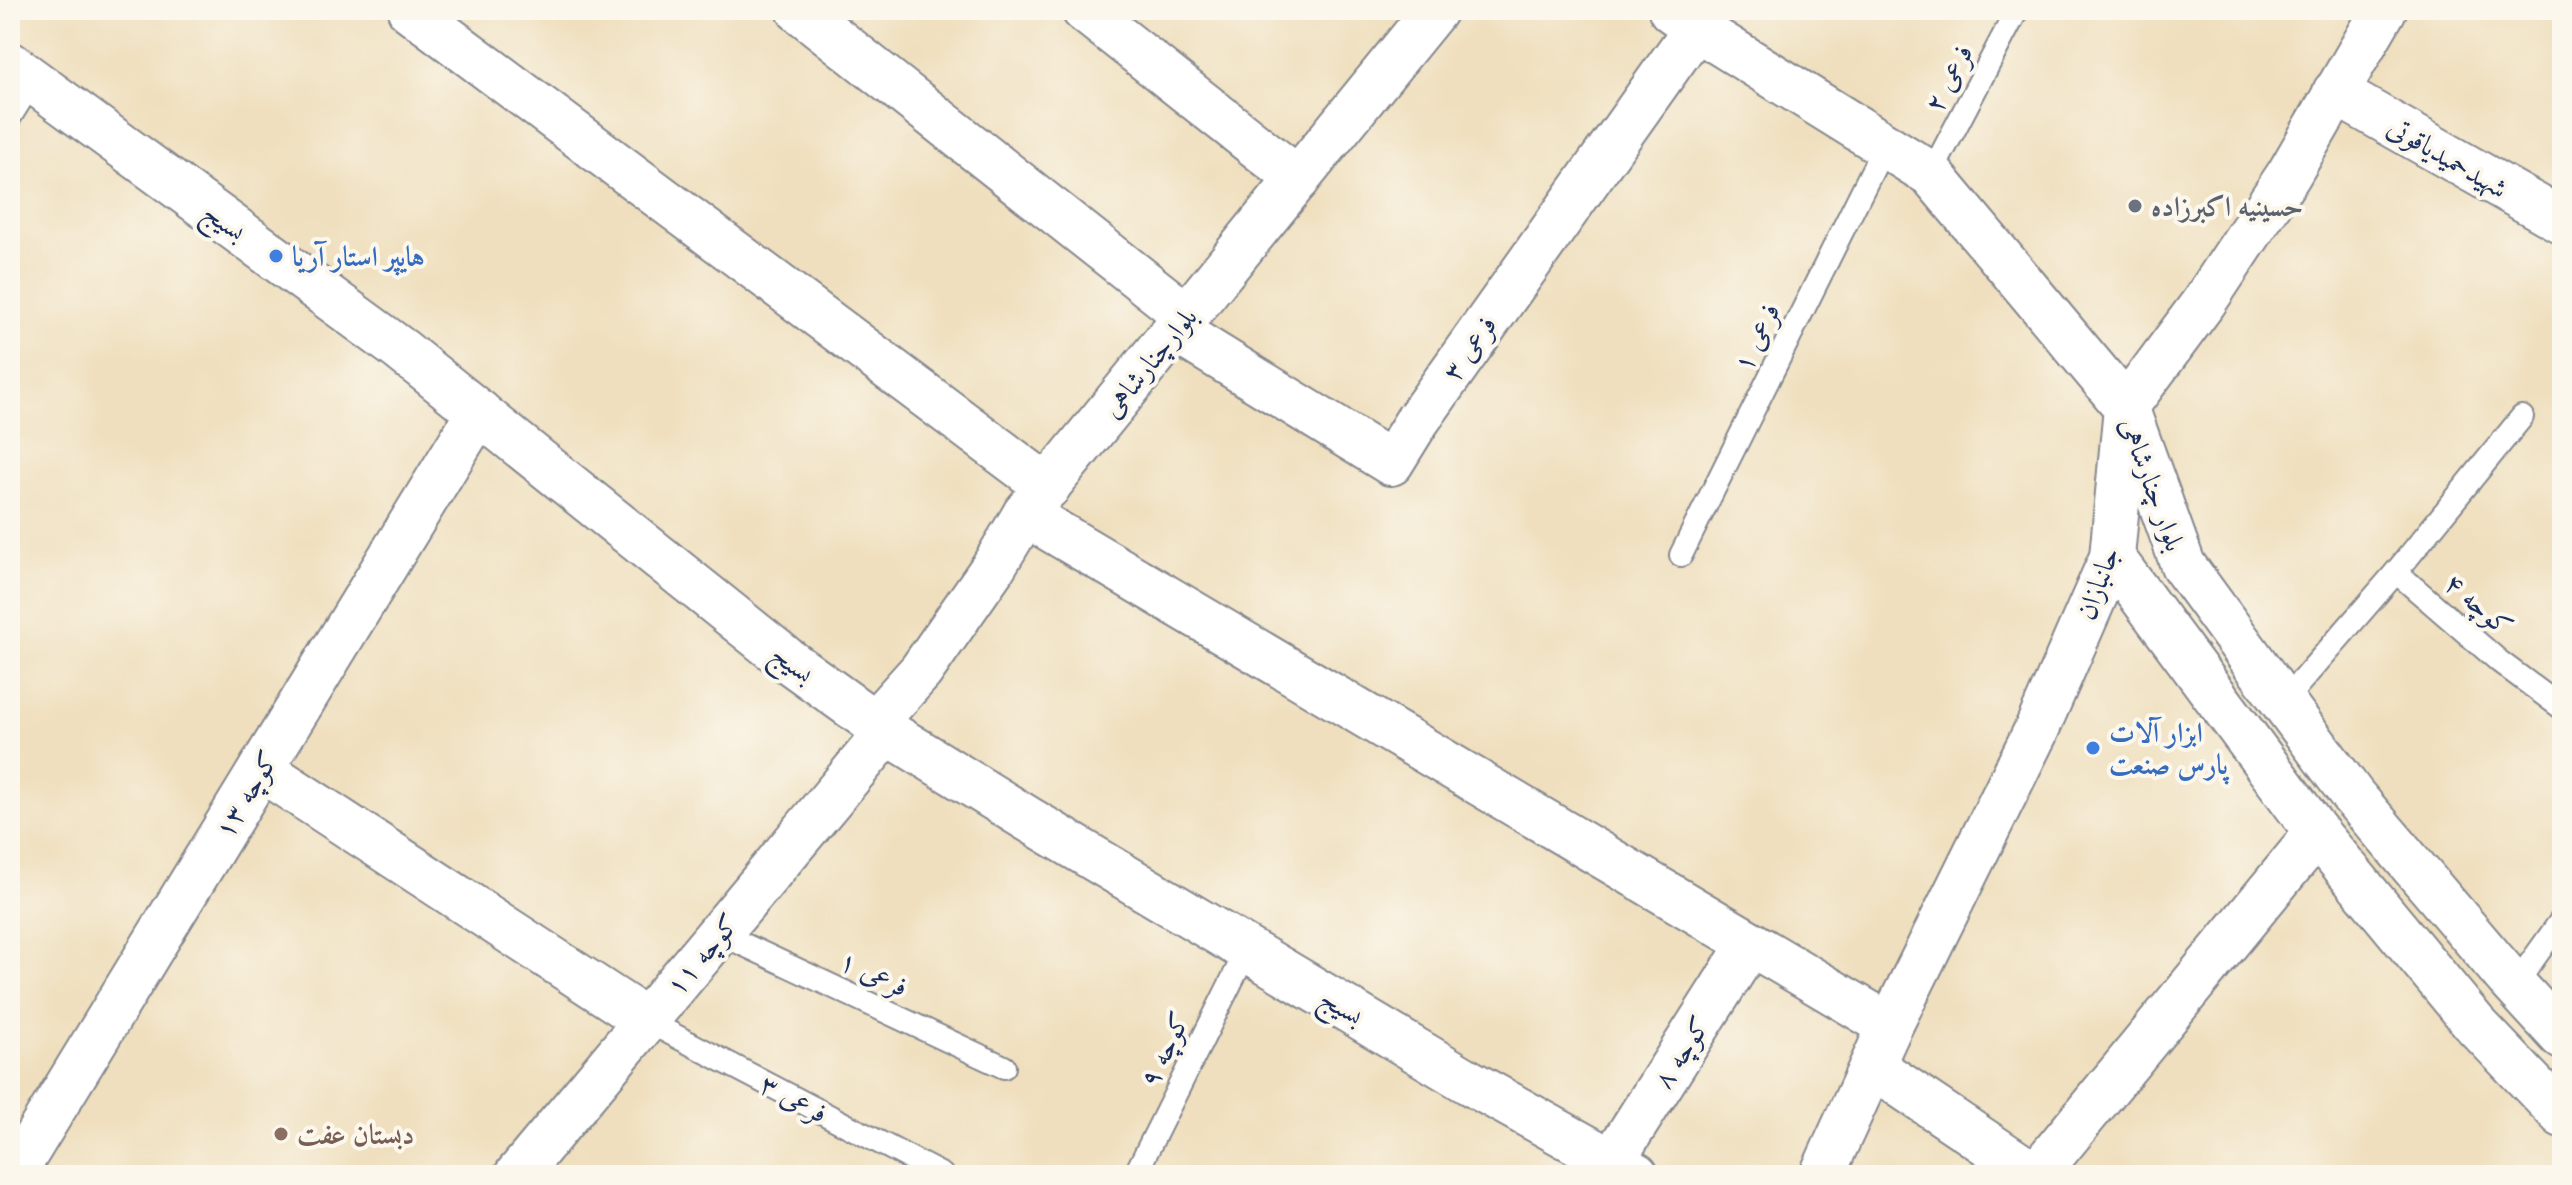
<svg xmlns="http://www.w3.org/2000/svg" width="2572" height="1185" font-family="'Libre Caslon Text',Amiri,serif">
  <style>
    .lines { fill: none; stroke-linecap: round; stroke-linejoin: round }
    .service-casing { stroke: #85878e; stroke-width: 26 }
    .minor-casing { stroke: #85878e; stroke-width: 48 }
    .tertiary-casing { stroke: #85878e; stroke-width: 48 }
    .service { stroke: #fff; stroke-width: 22 }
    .minor { stroke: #fff; stroke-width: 44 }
    .tertiary { stroke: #fff; stroke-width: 44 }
    .worship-dot { fill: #6b7280; stroke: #fbf7ec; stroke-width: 3 }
    .shop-dot { fill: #3f7fe0; stroke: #fbf7ec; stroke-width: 3 }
    .education-dot { fill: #8d6e63; stroke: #fbf7ec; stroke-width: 3 }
    .labels { text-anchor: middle; stroke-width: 8; stroke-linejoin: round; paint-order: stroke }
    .street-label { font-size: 28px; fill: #1b2f5e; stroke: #fbf7ec }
    .worship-label { font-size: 28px; font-weight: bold; fill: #5b616d; stroke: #fbf7ec; text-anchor: start }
    .shop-label { font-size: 28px; font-weight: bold; fill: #366cbe; stroke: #fbf7ec; text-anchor: start }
    .education-label { font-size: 28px; font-weight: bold; fill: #785e54; stroke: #fbf7ec; text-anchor: start }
  </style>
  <rect width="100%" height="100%" fill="#fbf7ec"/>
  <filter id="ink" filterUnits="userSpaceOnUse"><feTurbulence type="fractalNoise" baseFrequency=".0125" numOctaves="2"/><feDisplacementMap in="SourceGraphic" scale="16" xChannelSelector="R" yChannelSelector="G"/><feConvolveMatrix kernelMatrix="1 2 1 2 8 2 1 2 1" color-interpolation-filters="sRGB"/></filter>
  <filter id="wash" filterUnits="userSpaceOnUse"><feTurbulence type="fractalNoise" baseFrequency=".006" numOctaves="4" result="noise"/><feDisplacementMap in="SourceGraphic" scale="32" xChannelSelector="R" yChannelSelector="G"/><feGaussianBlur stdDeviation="1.8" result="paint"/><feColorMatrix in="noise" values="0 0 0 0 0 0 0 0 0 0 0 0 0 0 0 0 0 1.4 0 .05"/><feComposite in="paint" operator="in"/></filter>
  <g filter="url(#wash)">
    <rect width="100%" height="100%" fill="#efdfbe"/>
  </g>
  <g filter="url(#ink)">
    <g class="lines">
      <g class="service-casing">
        <g id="service">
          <path d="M10,117L33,80"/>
          <path d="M1931,174L2017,10"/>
          <path d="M1681,555L1885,145"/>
          <path d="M2396,572L2500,662L2562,708"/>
          <path d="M2283,702L2396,572L2522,417"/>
          <path d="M719,933L1004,1067"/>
          <path d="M2515,985L2562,919"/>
          <path d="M647,1021L942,1175"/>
          <path d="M1135,1175L1247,950"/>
        </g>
      </g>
      <g class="minor-casing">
        <g id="minor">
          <path d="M410,10L1048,487"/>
          <path d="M799,10L1187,316"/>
          <path d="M1084,10L1298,179"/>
          <path d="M2335,92L2562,221"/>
          <path d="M1175,330L1391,463L1417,421L1696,28"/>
          <path d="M1025,514L1890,1026"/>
          <path d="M261,769L647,1021"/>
          <path d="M1872,1066L2034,1175"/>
          <path d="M1612,1161L1750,944"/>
          <path d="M13,1175L479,412"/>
          <path d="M517,1175L887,732"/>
          <path d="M2036,1175L2317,833"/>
        </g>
      </g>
      <g class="tertiary-casing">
        <g id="tertiary">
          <path d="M1671,10L1696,28L1931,174L2126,407L2183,565L2283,702L2353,796L2508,978L2562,1037"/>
          <path d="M10,64L401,350L786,659L887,732L1028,819L1469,1082L1636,1175"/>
          <path d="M2112,557L2317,833L2475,1024L2562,1115"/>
          <path d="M875,722L921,671L992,569L1025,514L1435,10"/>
          <path d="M1822,1175L1890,1026L2036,731L2112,557L2126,407L2204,302L2289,174L2384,10"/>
        </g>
      </g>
      <use href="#service" class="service"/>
      <use href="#minor" class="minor"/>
      <use href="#tertiary" class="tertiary"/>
    </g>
  </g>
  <circle class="worship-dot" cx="2135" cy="206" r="8"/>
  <g class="shop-dot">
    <circle cx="276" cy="256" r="8"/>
    <circle cx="2093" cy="748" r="8"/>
  </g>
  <circle class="education-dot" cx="281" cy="1134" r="8"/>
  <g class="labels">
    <g class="street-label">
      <text transform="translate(1948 78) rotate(-62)" y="10">فرعی ۲</text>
      <text transform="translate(2448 157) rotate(30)" y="10">شهیدحمیدیاقوتی</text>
      <text transform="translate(225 221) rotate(36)" y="10">بسیج</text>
      <text transform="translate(1756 337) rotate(-64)" y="10">فرعی ۱</text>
      <text transform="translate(1469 348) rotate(-55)" y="10">فرعی ۳</text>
      <text transform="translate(1149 362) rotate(-51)" y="10">بلوارچنارشاهی</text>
      <text transform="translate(2153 484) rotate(70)" y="10">بلوار چنارشاهی</text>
      <text transform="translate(2097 583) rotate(-70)" y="10">جانبازان</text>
      <text transform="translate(2479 604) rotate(41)" y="10">کوچه ۴</text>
      <text transform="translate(793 663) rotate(37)" y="10">بسیج</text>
      <text transform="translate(246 794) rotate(-59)" y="10">کوچه ۱۳</text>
      <text transform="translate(702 954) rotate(-50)" y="10">کوچه ۱۱</text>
      <text transform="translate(874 973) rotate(25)" y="10">فرعی ۱</text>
      <text transform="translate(1342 1006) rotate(31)" y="10">بسیج</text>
      <text transform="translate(1164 1049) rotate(-64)" y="10">کوچه ۹</text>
      <text transform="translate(1681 1052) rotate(-57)" y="10">کوچه ۸</text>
      <text transform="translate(794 1098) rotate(28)" y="10">فرعی ۳</text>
    </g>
    <g class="worship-label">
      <text x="2151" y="216">حسینیه اکبرزاده</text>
    </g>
    <g class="shop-label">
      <text x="292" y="266">هایپر استار آریا</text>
      <text x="2109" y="742">ابزار آلات<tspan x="2109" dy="32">پارس صنعت</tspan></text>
    </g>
    <g class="education-label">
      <text x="297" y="1144">دبستان عفت</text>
    </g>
  </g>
  <rect width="2572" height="1185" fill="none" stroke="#fbf7ec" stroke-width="40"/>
</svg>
